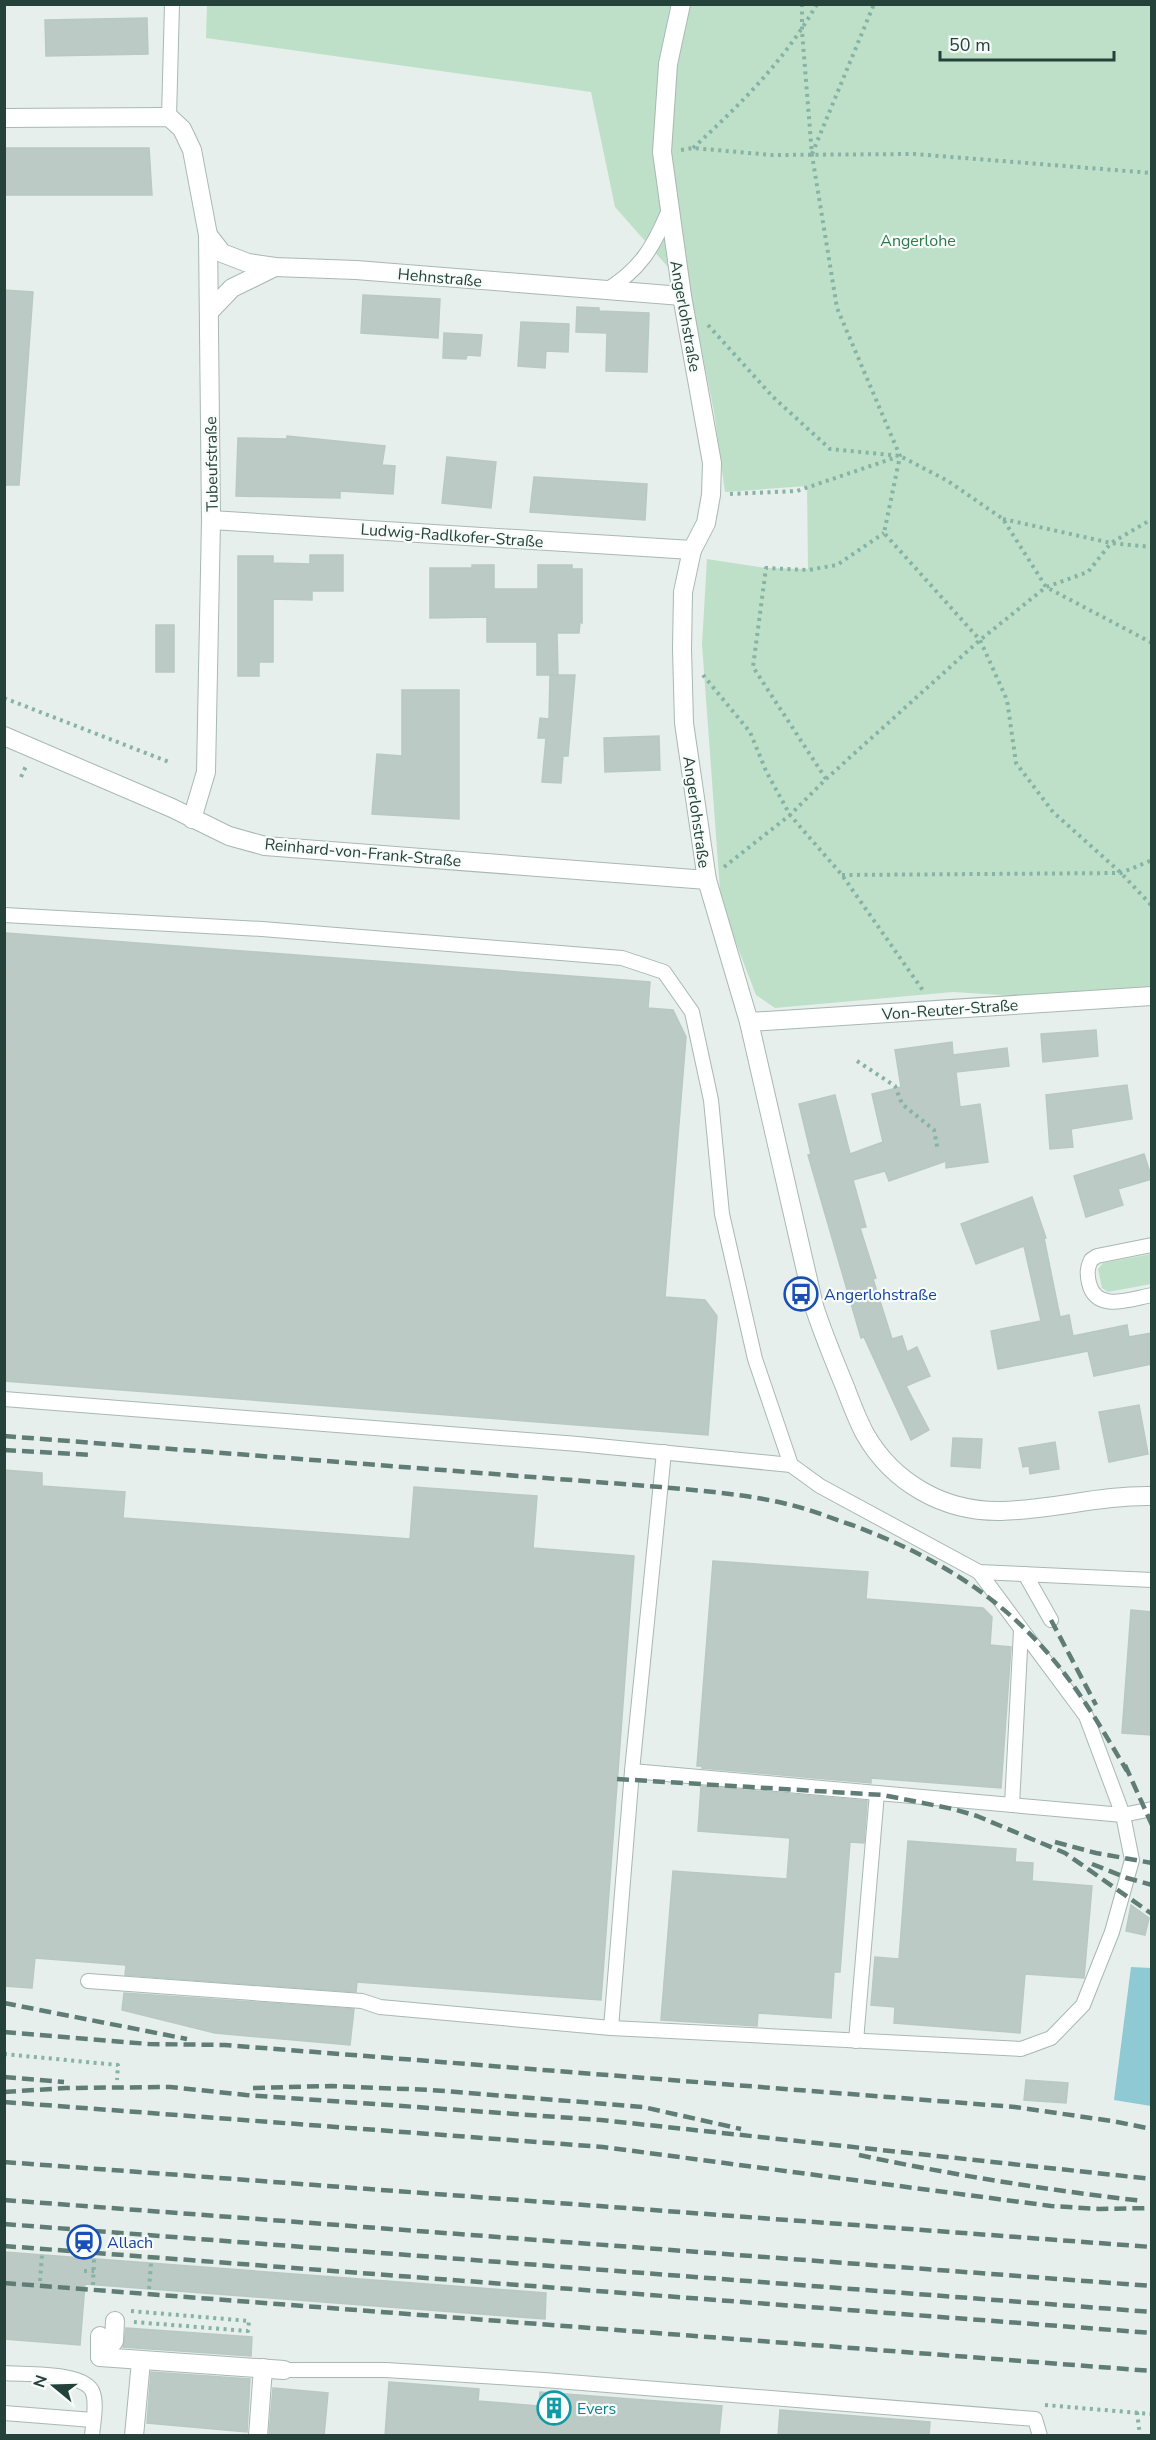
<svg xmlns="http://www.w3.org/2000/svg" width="1156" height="2440" font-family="'Nunito Sans',sans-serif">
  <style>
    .green { fill: #bfe0c8 }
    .water { fill: #8ec9d4 }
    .building { fill: #bbcac4; stroke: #b8c9c2; stroke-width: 1.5 }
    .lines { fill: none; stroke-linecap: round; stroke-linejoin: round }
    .lane-casing { stroke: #a8b8b2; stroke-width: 16 }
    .street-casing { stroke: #a8b8b2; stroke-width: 20 }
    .path { stroke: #86b3a5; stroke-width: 4; stroke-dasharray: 3 4.5; stroke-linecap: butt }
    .lane { stroke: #fff; stroke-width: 14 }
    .street { stroke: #fff; stroke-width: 18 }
    .rail { stroke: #5f7d75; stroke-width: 4.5; stroke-dasharray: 12 6; stroke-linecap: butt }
    .labels { text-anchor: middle; stroke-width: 4.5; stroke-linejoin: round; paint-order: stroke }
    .park-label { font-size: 16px; fill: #2d7a4b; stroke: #f7fbf9 }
    .street-label { font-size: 16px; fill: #24423a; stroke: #f7fbf9 }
    .transit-label { font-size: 16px; fill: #164399; stroke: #f7fbf9; text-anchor: start }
    .culture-label { font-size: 16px; fill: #0d838f; stroke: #f7fbf9; text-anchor: start }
  </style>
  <rect width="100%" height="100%" fill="#e6efeb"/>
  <g class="green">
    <path d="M207,4L1151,5V1004L953,992L775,1008L756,995L721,904L702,644L707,559L766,568L808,569L807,486L725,492L714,412L690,292L615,207L591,92L206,38Z"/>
    <path d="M1151,1254V1284L1108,1292L1102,1288L1098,1269L1103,1263Z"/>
  </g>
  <path class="water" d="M1131,1967L1151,1968V2106L1114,2100Z"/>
  <g class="building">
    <path d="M147,18L148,54L46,56L45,20Z"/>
    <path d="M4,148H149L152,195H4Z"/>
    <path d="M4,290L33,292L19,485H4Z"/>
    <path d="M363,295L440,299L438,338L361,333Z"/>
    <path d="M577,307L599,308V311L649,313L647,372L606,371L607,333L576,332Z"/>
    <path d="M521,322L569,324L568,352L546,351L545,368L518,366Z"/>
    <path d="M444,333L482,335L480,356L467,355L466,359L443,358Z"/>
    <path d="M287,436L385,446L382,465L395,466L393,494L340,491V498L236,496L238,438L287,439Z"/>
    <path d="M447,457L496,462L491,508L442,503Z"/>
    <path d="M534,477L647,484L645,520L530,512Z"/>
    <path d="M310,555H343V591H312V600L273,599V662H259V676H238V556H273V563L310,564Z"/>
    <path d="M472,565H494V589H538V565H572V569H582V623L580,622L579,633H557L558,675H537V642H487V617L430,618V568H472Z"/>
    <rect x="156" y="625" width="18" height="47"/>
    <path d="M550,675H575L568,756H563L561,783L542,782L546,738H538L540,718L549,719Z"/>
    <path d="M402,690H459V819L372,814L377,754L402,756Z"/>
    <path d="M659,736L660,770L605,772L604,738Z"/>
    <path d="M6,933L650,982L648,1008L673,1010L686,1037L665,1297L705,1300L717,1316L708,1435L4,1381Z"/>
    <path d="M1096,1030L1098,1056L1043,1062L1041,1034Z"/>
    <path d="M952,1042L953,1055L1007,1048L1009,1066L956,1072L960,1107L980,1104L988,1162L946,1168V1161L889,1181L885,1171L853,1180L866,1227L860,1228L876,1278L873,1279L892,1339L902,1336L907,1352L917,1347L930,1376L906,1386L929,1430L911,1440L864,1337L861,1338L808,1155L811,1154L799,1104L835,1095L850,1154L883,1142L872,1094L901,1087L895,1050Z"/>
    <path d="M1127,1085L1132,1119L1071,1129L1073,1147L1050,1149L1046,1095Z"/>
    <path d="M1144,1154L1152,1179L1118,1189L1123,1205L1086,1217L1074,1176Z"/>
    <path d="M1032,1197L1046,1238H1044L1060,1317L1069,1315L1073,1336L1127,1325L1129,1337L1152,1333V1364L1094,1376L1088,1351L998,1369L991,1331L1041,1321L1024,1246L976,1264L961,1224Z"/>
    <path d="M1139,1405L1148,1454L1109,1462L1099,1412Z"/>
    <path d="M953,1438L982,1439L980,1468L951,1466Z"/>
    <path d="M1055,1442L1059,1469L1030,1474L1029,1466L1023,1467L1019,1448Z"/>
    <path d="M4,1470L42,1473V1486L125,1492L123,1518L410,1539L414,1487L537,1496L533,1548L634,1556L601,2000L357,1982L356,1992L125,1975L126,1965L35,1958L32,1988L4,1986Z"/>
    <path d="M713,1561L868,1572L866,1599L983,1608L992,1617L990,1645L1011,1647L1001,1788L871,1778V1783L702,1768V1766H697Z"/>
    <path d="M1131,1610L1152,1612V1735L1122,1733Z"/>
    <path d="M701,1786L867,1801L864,1843L850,1842L840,1972H834L831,2018L758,2013L757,2026L661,2020L673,1871L787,1879L790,1838L698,1831Z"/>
    <path d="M908,1841L1016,1849L1015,1862L1033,1863L1032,1881L1092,1886L1084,1978L1025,1974L1020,2033L894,2023L895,2007L871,2005L875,1957L899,1959Z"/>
    <path d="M1131,1905L1149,1918L1145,1935L1126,1931Z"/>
    <path d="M124,1993L354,2009L350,2045L215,2033L122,2010Z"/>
    <path d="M1026,2080L1068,2083L1066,2103L1024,2100Z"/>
    <path d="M4,2252L546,2293L545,2319L85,2284L80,2345L4,2339Z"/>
    <path d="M126,2328L252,2337L251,2356L123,2347Z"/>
    <path d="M151,2372L250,2379L247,2432L147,2423Z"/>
    <path d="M389,2382L479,2389L478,2401L539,2406L540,2392L722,2406L719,2436H385Z"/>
    <path d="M273,2388L328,2393L324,2436L269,2435Z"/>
    <path d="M780,2410L930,2422L929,2436H778Z"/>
  </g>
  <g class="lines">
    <g class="lane-casing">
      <g id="lane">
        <path d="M169,117L172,4"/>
        <path d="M605,291C640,270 653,248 669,210"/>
        <path d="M4,915L262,929L622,958L664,972L692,1012L711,1100L722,1214L755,1359L791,1465L820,1486L979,1572L1152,1580"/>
        <path d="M1152,1245L1097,1256L1091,1260C1087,1268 1087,1274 1089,1283C1096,1313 1130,1299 1152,1295"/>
        <path d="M4,1399L578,1444L791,1465"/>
        <path d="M1025,1574L1051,1620"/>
        <path d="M632,1771L1123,1815L1152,1809"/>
        <path d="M1012,1805L1021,1630"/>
        <path d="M88,1981L362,2001L380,2007L611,2028L1021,2049L1051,2038L1083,2005L1112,1932L1132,1860L1123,1815L1086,1716L979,1572"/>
        <path d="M611,2028L632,1771L664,1452"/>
        <path d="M856,2041L877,1793"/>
        <path d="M284,2370H386L544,2380L1035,2419L1040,2436"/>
        <path d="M4,2373C25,2375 86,2371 93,2393C97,2405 93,2423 92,2436"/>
        <path d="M4,2413L93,2420"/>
      </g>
    </g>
    <g class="street-casing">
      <g id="street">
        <path d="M681,4L668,64L662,152L682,296L712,463L711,495L706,523L692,550L683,592L682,649L684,723L707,880L749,1022L814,1306C823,1334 834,1360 845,1387C851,1403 857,1419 865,1434C893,1483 944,1512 1001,1511C1051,1510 1101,1495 1152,1496"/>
        <path d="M4,118L169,117L182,129L192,150L208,235L211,520L206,772L192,819"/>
        <path d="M208,235L222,253L248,263L275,267L356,270L682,296"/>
        <path d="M209,312L232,288L275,267"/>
        <path d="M211,520L692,550"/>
        <path d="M4,736L172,808L229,836L265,846L707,880"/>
        <path d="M749,1022L1152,996"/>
        <path d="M100,2336V2357L114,2341L115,2321"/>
        <path d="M100,2357L284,2370"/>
        <path d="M134,2436L141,2361"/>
        <path d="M258,2436L263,2368"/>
      </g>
    </g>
    <g class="path">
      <path d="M802,4V31L812,155L837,308L900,456L884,533L980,640L1007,700L1016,763L1053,812L1121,873L1152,906"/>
      <path d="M693,148C740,105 785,60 817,4"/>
      <path d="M681,150L693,148L772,155L914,154L1152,173"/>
      <path d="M812,154L874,4"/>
      <path d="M708,325L773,397L830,449L900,456L948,481L1003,519L1046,587L1152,643"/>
      <path d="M730,494L797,491L897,457"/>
      <path d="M1003,519L1111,543L1152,547"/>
      <path d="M703,675L750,732L766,771L790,815L842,875L924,992"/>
      <path d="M4,698L169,762"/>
      <path d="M21,777L26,766"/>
      <path d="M826,779L753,667L766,568L808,570L837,565L884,533"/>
      <path d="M724,867L790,815L826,779L980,640L1046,587L1088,572L1111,543L1152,519"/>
      <path d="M842,875L1121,873L1152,860"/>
      <path d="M857,1061L895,1086L902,1104L934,1130L938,1151"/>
      <path d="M4,2054L118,2065L117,2080"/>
      <path d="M84,2271H94"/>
      <path d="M40,2281L42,2255"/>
      <path d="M93,2285L94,2259"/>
      <path d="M149,2289L151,2263"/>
      <path d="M131,2311L249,2321L248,2331L134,2322"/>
      <path d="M1045,2405L1152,2414"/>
      <path d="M1137,2412L1140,2436"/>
    </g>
    <use href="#lane" class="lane"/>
    <use href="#street" class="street"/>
    <g class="rail">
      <path d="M4,1436L661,1487C703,1491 746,1494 787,1504C809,1509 831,1518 852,1525C927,1553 992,1590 1045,1650C1078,1687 1102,1729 1127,1771"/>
      <path d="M4,1450L92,1455"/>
      <path d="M1051,1620L1096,1705"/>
      <path d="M1125,1765L1152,1825"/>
      <path d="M617,1779L883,1795L953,1809L977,1816L1065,1853L1152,1914"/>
      <path d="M1055,1842L1096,1853L1152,1863"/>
      <path d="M1092,1864L1127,1878L1152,1885"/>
      <path d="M4,2003L187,2039"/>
      <path d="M4,2032L149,2044L225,2045L1015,2107L1112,2121L1152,2129"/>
      <path d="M4,2077L64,2082"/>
      <path d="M253,2088L331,2086L431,2090L594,2103L643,2107L741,2129"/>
      <path d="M4,2092L66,2088L170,2087L246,2095L601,2120L1152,2179"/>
      <path d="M4,2102L603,2147L1051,2206L1099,2209L1152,2208"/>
      <path d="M859,2155C953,2175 1047,2190 1143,2201"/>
      <path d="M4,2162L1152,2247"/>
      <path d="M4,2200L1152,2286"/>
      <path d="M4,2224L1152,2312"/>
      <path d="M4,2246L1152,2333"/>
      <path d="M4,2283L1152,2371"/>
    </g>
  </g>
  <defs>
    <g id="bus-ring" transform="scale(1.725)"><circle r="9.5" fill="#f7fbf9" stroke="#1a4fb4" stroke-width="1.5"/><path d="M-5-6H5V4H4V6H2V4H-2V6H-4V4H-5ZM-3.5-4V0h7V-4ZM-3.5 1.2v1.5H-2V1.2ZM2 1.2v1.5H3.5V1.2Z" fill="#1a4fb4"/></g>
    <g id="station-ring" transform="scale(1.725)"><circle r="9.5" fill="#f7fbf9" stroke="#1a4fb4" stroke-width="1.5"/><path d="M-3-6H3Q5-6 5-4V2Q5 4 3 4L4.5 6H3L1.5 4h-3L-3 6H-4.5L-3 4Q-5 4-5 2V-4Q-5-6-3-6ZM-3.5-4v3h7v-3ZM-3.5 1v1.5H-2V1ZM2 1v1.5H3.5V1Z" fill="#1a4fb4"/></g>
    <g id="building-ring" transform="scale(1.725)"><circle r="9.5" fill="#f7fbf9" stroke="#0f9aa8" stroke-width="1.5"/><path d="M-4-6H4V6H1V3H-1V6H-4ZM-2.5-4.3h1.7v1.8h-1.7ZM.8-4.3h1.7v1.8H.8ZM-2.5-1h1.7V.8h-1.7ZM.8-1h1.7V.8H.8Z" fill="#0f9aa8"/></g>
  </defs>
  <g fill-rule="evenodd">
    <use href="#bus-ring" x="801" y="1294"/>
    <use href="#station-ring" x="84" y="2242"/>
    <use href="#building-ring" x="554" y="2408"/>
  </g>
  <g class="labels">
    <g class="park-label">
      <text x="918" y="246">Angerlohe</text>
    </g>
    <g class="street-label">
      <text transform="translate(440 277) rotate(5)" y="6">Hehnstraße</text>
      <text transform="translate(686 316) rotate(80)" y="6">Angerlohstraße</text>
      <text transform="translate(211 464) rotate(-91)" y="6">Tubeufstraße</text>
      <text transform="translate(452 535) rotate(4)" y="6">Ludwig-Radlkofer-Straße</text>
      <text transform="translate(697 812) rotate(82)" y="6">Angerlohstraße</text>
      <text transform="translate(363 852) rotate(5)" y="6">Reinhard-von-Frank-Straße</text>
      <text transform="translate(950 1009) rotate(-4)" y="6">Von-Reuter-Straße</text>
    </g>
    <g class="transit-label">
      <text x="824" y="1300">Angerlohstraße</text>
      <text x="107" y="2248">Allach</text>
    </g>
    <g class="culture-label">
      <text x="577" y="2414">Evers</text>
    </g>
  </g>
  <rect width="1156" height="2440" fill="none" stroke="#24423a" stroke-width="12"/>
  <g transform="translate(54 2386) rotate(289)" stroke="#f7fbf9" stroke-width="4.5" paint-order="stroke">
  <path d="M0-4.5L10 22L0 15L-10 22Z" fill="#24423a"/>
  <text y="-9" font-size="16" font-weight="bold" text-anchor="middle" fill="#24423a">N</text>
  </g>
  <path d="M940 51v9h174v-9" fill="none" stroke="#24423a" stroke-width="3"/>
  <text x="949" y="51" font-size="18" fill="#24423a" stroke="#f7fbf9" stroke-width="4.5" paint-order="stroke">50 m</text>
</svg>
